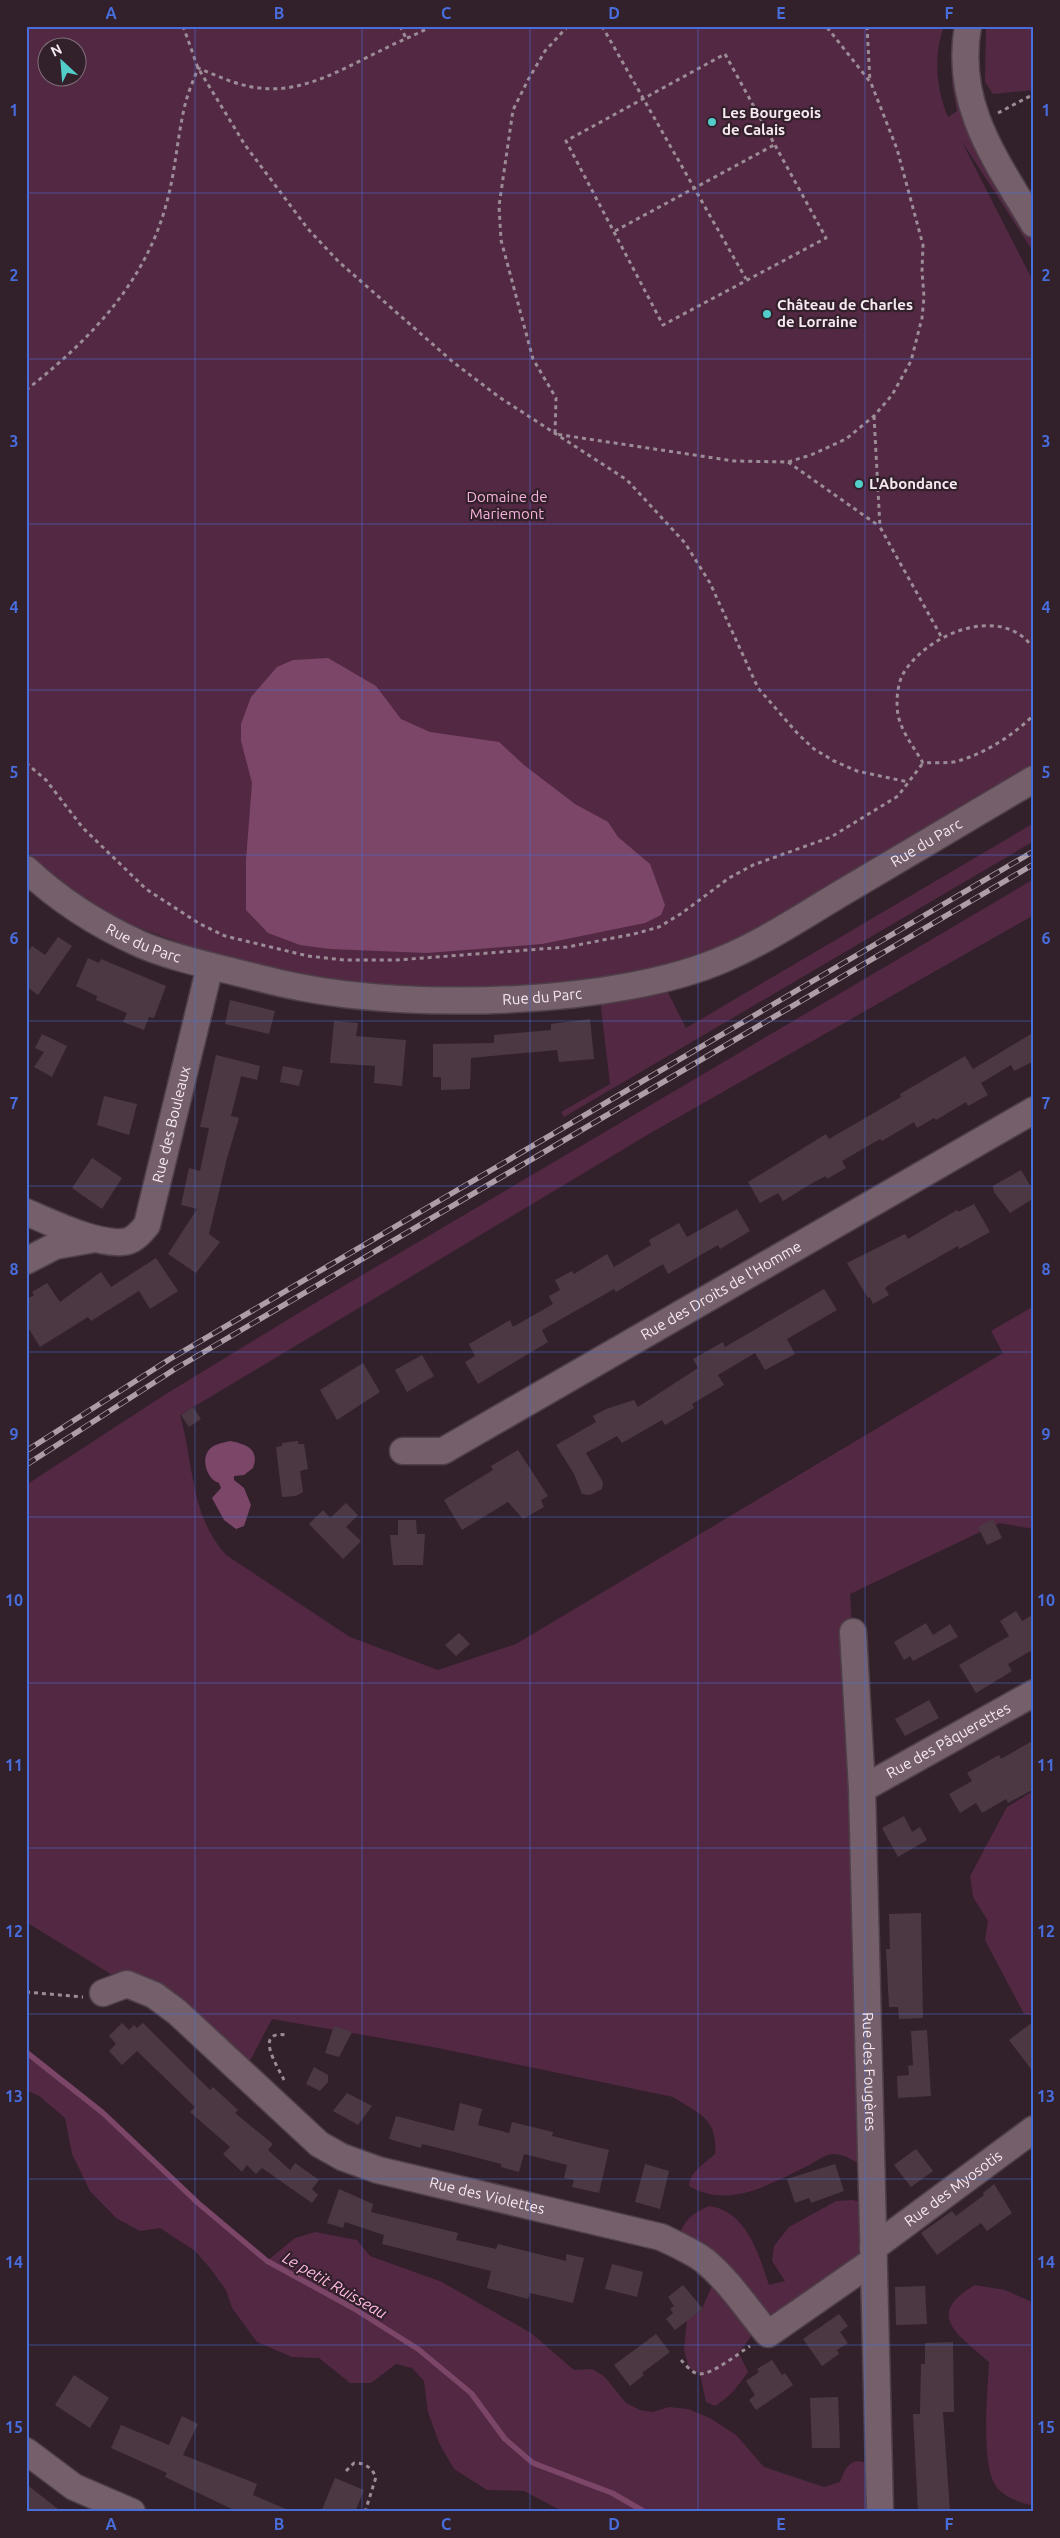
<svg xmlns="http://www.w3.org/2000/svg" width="1060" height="2538" font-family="Ubuntu,sans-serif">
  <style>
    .green { fill: #532843; fill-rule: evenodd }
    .water { fill: #7c4668 }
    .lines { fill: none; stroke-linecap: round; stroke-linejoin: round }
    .stream { stroke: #7c4668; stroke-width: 5.5 }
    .building { fill: #4c3843 }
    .minor-casing { stroke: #4e3f48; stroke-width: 29 }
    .path { stroke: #9b8c95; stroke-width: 3; stroke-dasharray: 4 4; stroke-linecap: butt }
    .minor { stroke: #745f6b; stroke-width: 26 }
    .rail-casing { stroke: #ac9da6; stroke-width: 5.5 }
    .rail { stroke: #32202b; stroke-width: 4; stroke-dasharray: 11; stroke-linecap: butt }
    .grid { fill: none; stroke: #486ddd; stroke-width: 1; stroke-opacity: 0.55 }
    .poi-dot { fill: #53cdca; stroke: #32202b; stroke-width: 2 }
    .labels { text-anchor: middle; stroke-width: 4.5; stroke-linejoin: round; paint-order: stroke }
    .poi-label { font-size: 15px; font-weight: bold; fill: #f6e9f0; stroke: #32202b; text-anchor: start }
    .park-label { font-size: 15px; fill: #f7b3db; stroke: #32202b }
    .street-label { font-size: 15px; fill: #f6e9f0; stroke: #32202b }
    .water-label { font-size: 16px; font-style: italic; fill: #ffbbe3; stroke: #32202b }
    .neatline { fill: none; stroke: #486ddd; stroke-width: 2 }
    .grid-label { font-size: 16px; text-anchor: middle; font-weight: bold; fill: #486ddd }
  </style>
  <rect width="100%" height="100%" fill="#32202b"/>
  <g class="green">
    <path d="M26,26H944C933,56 936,88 948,117L957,111L952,83L955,29L966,62L1034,224V253L961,140L1034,283V765L734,943L683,962L598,979L544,984L446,988L366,983L285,974L200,950L126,923L66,888L26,850ZM48,48H78V78H48Z"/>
    <path d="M986,26H1034V90L993,94L985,82Z"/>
    <path d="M1034,823V841L564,1117L561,1112L610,1084L599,991L661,979L686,1028Z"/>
    <path d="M1034,879V915L649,1134L180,1415C194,1464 190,1515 226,1555L350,1637L438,1670L516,1644L1003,1353L991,1331L1034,1306V1529L999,1523L850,1594L862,1789L858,2163C851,2159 842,2154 833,2154C826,2154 815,2162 809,2165C772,2183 729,2210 689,2186C690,2172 705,2163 715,2154C718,2118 699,2114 673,2097L438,2048L272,2019L244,2072L127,1984L26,1922V1485L166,1394L325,1297Z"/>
    <path d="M1030,1793L1034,1794V2015L1024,2014L985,1940L988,1921L973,1897L970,1876L1007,1807Z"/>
    <path d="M26,2052L103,2113L198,2203L267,2261L295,2238L315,2232L357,2240L370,2256L442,2282L531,2333L574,2370L592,2369L604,2376L626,2403L640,2410L652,2412L669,2407L688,2409L710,2418L736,2435L764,2467L824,2487L840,2482C847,2463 854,2455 873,2467L880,2512H564L524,2491L487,2490L454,2469L439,2443L428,2412L424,2381L412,2368L396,2364L371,2383H350L319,2358L292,2357L257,2342L232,2308L226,2290L210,2268L195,2251L160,2228L140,2231L116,2218L90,2191L72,2154L65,2118L39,2096L26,2090Z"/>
    <path d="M852,2200L867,2203L873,2248L752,2335L739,2353L748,2372C738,2386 730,2397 715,2406L706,2402L700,2374L689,2368L684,2350L687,2320L701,2311L717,2274L679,2237C684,2219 693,2213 709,2206C747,2211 759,2255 769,2285L785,2281L772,2261L774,2246L789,2227L836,2201Z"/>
    <path d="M975,2285L1005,2290L1034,2303V2506C1022,2503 1008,2499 999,2490C979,2471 988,2390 989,2362C959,2335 923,2315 975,2285Z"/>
  </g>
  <g class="water">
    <path d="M328,658L376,686L401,719L430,732L499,742L524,765L575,804L608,822L618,837L650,864L665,905L661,915L645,923L542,944L427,953L330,949L300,945L268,933L246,910V860L252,783L241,741V724L251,697L277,667L293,660Z"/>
    <path d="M230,1441C246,1444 260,1449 253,1468L244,1475L234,1476V1480L244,1488L251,1505L244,1526L236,1529L224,1520L212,1498L221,1488L219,1483C208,1480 201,1462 208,1451C213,1444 222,1443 230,1441Z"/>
  </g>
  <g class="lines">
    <path class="stream" d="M26,2052L103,2113L198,2203L267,2261L353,2308L418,2349L471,2393L505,2439L533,2463L612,2493L645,2512"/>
  </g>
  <g class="building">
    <path d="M58,937L72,946L38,995L26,986V954L32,946L45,955Z"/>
    <path d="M88,958L99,963L101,959L166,986L154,1018L149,1017L144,1030L123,1022L127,1013L96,1000L97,996L76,986Z"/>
    <path d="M230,1000L275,1011L269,1034L225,1024Z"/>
    <path d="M590,1019L594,1059L559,1062L557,1050L471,1058L470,1089L441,1090V1077H433V1044L494,1043V1035L551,1030V1024Z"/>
    <path d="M334,1021L358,1023L356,1036L406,1040L402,1086L374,1083L375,1066L330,1063Z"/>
    <path d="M1034,1032V1061L1014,1071L1011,1065L981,1083L988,1095L968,1106L966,1102L936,1120L934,1118L917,1128L914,1122L882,1141L880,1139L842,1161L846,1168L827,1179L826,1176L814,1182L783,1201L778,1193L760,1203L748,1182L826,1134L829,1139L901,1097L900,1094L965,1056L973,1069Z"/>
    <path d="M42,1034L67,1046L52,1077L34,1067L44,1052L35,1048Z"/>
    <path d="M216,1055L260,1066L257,1080L241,1076L231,1116L239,1118L227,1158L209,1234L220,1242L196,1273L168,1254L197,1209L181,1205L189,1168L200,1171L209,1128L200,1127Z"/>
    <path d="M283,1066L303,1070L299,1086L280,1082Z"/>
    <path d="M104,1096L137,1104L129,1135L97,1125Z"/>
    <path d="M92,1158L122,1178L102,1209L72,1188Z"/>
    <path d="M1021,1170L1034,1192V1198L1010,1213L994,1192L993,1186Z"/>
    <path d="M974,1204L990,1232L959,1249L958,1246L889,1285L885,1288L889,1295L873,1304L870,1297L868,1298L847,1263L905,1234L908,1239L957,1210L958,1212Z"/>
    <path d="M737,1209L750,1231L720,1249L718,1245L668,1274L663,1264L616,1292L614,1289L542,1330L548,1342L478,1384L465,1362L475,1356L469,1344L510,1320L513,1327L553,1304L549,1296L560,1290L555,1280L572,1271L574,1274L607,1254L614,1267L651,1245L649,1240L679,1223L687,1237Z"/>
    <path d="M156,1258L178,1291L150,1309L139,1291L91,1321L88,1317L40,1347L26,1324V1300L34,1295L32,1292L47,1283L60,1302L101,1272L111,1287Z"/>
    <path d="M824,1289L837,1310L787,1339L795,1354L765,1370L755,1353L718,1375L724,1385L692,1404L694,1408L665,1425L662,1420L622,1443L617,1436L586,1453L603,1482L602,1489L590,1495L582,1494L574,1474L556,1445L596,1422L593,1416L606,1409L634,1400L638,1407L698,1368L693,1359L723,1342L725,1347Z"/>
    <path d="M422,1355L434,1376L407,1392L395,1370Z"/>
    <path d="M363,1363L380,1392L337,1420L320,1390Z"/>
    <path d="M193,1407L201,1419L189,1427L181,1415Z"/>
    <path d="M298,1441V1444H304L308,1469L300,1471L303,1492L296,1496L282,1497L276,1447L282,1446V1443Z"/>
    <path d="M518,1450L548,1496L541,1500L544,1507L523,1519L508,1502L462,1530L444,1500L493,1470L491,1466Z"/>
    <path d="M346,1503L358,1515L346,1527L361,1541L343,1559L309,1524L323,1510L330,1518Z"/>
    <path d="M993,1519L1002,1538L987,1545L978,1527Z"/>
    <path d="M398,1520H416L417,1534H425L423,1565H393L390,1535H398Z"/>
    <path d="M1016,1611L1022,1621L1034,1614V1649L1008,1664L1012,1671L976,1693L959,1665L1009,1636L1000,1621Z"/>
    <path d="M926,1623L933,1635L950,1624L958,1637L913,1661L910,1656L904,1660L894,1642Z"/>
    <path d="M459,1633L470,1644L456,1656L445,1645Z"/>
    <path d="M929,1700L939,1718L905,1736L895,1719Z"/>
    <path d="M1034,1740V1789L1008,1803L1006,1799L982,1813L976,1803L960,1813L949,1794L972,1781L967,1773L999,1755L1001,1759Z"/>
    <path d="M904,1816L912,1832L920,1827L927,1840L898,1857L882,1828Z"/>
    <path d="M921,1913L923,2018L899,2019L898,2007H889L886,1949H890L889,1914Z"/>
    <path d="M1034,2021V2073L1009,2040Z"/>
    <path d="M122,2023L129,2030L134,2025L137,2028L143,2023L210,2090L213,2087L238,2110L235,2113L273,2144L268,2150L290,2170L295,2163L319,2180L312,2189L318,2195L312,2203L262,2168L256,2174L247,2165L242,2172L223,2154L230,2147L190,2112L195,2107L137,2051L122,2065L109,2051L116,2044L109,2036Z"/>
    <path d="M334,2026L352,2032L339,2057L325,2053Z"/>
    <path d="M927,2030L931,2096L898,2098L897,2076L909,2075L908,2066L913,2065L911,2031Z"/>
    <path d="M314,2067L328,2075V2082L320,2091L306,2084Z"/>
    <path d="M347,2093L372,2106L358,2125L333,2111Z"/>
    <path d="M460,2103L482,2109L478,2125L509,2133L512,2122L553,2132L552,2136L609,2150L599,2193L572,2187L574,2180L564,2178L567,2165L524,2154L519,2172L501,2167V2164L451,2151L422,2144L421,2148L389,2139L396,2116L454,2131Z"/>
    <path d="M916,2149L933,2171L911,2187L894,2165Z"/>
    <path d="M645,2164L669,2171L660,2209L635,2202Z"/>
    <path d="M835,2164L844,2191L811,2203L809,2198L795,2203L787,2179Z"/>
    <path d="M994,2184L1012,2213L987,2231L981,2223L937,2255L921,2233L952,2211L956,2216L984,2195L983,2193Z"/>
    <path d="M339,2189L373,2204L371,2212L458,2233L456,2240L496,2249L498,2244L566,2261V2254L584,2258L573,2303L530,2293L528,2299L487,2288L491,2271L382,2244L384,2235L345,2222L343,2228L327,2223Z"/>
    <path d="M612,2264L643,2272L637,2297L605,2289Z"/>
    <path d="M683,2285L703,2309L675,2330L666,2319L673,2313L670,2309L674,2306L668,2297Z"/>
    <path d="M925,2286L927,2324L896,2325L895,2287Z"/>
    <path d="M839,2314L848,2326L840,2332L848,2343L837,2350L839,2354L822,2366L803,2339Z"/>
    <path d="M656,2334L670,2352L642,2373L644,2375L630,2386L614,2365Z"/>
    <path d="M953,2342L954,2412H943L950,2512H918L913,2414H920L921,2364H925V2343Z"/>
    <path d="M772,2360L782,2375L785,2373L793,2385L756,2410L749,2400L755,2395L746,2381L759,2372L757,2369Z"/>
    <path d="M74,2375L109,2398L90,2428L55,2405Z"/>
    <path d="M838,2397L840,2448H812L810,2398Z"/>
    <path d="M182,2416L198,2424L183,2455L257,2484L253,2495L293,2512H238L165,2477L167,2473L111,2448L121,2425L169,2445Z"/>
    <path d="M335,2478L364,2490L355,2512H321Z"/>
    <path d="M26,2484L62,2512H26Z"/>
  </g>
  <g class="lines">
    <g class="minor-casing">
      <g id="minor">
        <path d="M968,26C954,105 996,160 1034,224"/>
        <path id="s1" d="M26,869C60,901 98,925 140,944C170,957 204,964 235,972C256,977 277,983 299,987C414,1010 618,1006 726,958C768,940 806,914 845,891C908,854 971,816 1034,779"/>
        <path id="s2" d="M26,1212C52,1223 95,1244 122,1242C133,1242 140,1233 147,1225L210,966"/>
        <path d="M26,1261L55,1246L95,1239"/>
        <path id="s3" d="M403,1451H443L1034,1110"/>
        <path id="s4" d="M853,1632L862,1789L880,2512"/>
        <path id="s5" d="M862,1789L1034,1693"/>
        <path id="s6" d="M103,1993L127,1984L154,1995L177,2012L319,2144L342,2157L378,2170L661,2237C675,2244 692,2251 705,2261C729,2281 748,2310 768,2334L873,2261"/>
        <path id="s7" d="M873,2248L1034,2129"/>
        <path d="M26,2451L74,2487L132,2512"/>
      </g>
    </g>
    <g class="path">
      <path d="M183,26L198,68L245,145L308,229L339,262L453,362L499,397L627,480L685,543L710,583L758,688L798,734L814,749L834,761L857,771L908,782"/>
      <path d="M400,26L406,38"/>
      <path d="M568,26L545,51L528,80L513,110L499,206L501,240L533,359L556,398L555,434L734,461L788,462L811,455L846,439L874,416L892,395L911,361L922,318L924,297L922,271L923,245L897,149L871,83L826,26"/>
      <path d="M602,26L746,279"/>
      <path d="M867,26L870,82"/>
      <path d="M725,54L826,238L663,325L566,141Z"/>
      <path d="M998,113L1034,94"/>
      <path d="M615,231L774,145"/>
      <path d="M26,390C88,342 145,283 166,205C176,171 177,135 186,101C189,90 194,79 198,68C218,76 238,86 260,88C304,94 348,66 386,48C401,40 417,35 431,26"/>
      <path d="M874,416L880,527L942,638"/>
      <path d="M788,462L879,526"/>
      <path d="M1034,649C1002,602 926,634 903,674C897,685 896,703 898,715C902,733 914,747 923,763C934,762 948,764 958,761C986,753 1013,735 1034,715"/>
      <path d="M26,763L46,780L83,828L146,889L200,924L225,936L308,956L344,960H397L567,947L634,934L659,927L682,913L729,878L753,865L831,837L898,796L923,763"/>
      <path d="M26,1992L83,1997"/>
      <path d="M284,2080C278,2067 253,2030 286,2035"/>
      <path d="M681,2360C686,2365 692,2374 700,2374C713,2374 739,2353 750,2346"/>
      <path d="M346,2471L354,2463C365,2463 371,2467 376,2477L365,2512"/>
    </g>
    <use href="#minor" class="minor"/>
    <g class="rail-casing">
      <g id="rail">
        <path d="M26,1451L170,1359L1034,851"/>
        <path d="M26,1465L175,1369L1034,864"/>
      </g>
    </g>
    <use href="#rail" class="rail"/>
  </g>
  <path class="grid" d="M195,26V2512M362,26V2512M530,26V2512M698,26V2512M865,26V2512M26,193H1034M26,359H1034M26,524H1034M26,690H1034M26,855H1034M26,1021H1034M26,1186H1034M26,1352H1034M26,1517H1034M26,1683H1034M26,1848H1034M26,2014H1034M26,2179H1034M26,2345H1034"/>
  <g class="poi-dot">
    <circle cx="712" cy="122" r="5"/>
    <circle cx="767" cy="314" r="5"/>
    <circle cx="859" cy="484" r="5"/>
  </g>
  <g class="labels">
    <g class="poi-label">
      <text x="722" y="118">Les Bourgeois<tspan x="722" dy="17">de Calais</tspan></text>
      <text x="777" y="310">Château de Charles<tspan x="777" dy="17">de Lorraine</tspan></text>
      <text x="869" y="489">L'Abondance</text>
    </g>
    <g class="park-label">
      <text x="507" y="502">Domaine de<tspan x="507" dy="17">Mariemont</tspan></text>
    </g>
    <g class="street-label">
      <text dy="5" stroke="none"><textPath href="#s1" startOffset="966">Rue du Parc</textPath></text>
      <text dy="5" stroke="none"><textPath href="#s1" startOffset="140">Rue du Parc</textPath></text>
      <text dy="5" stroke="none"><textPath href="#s1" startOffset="546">Rue du Parc</textPath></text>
      <text dy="5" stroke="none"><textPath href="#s2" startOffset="236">Rue des Bouleaux</textPath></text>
      <text dy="5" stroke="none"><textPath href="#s3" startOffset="361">Rue des Droits de l'Homme</textPath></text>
      <text dy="5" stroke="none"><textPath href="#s5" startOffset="99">Rue des Pâquerettes</textPath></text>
      <text dy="5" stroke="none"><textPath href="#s4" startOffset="440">Rue des Fougères</textPath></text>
      <text dy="5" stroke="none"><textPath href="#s7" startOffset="100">Rue des Myosotis</textPath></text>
      <text dy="5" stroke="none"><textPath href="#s6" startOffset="454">Rue des Violettes</textPath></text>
    </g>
    <g class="water-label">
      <text transform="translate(335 2285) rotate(30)" y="6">Le petit Ruisseau</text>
    </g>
  </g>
  <rect width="1060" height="2538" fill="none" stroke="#32202b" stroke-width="55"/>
  <g transform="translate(62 62) rotate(334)"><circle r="24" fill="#32202b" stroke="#80707a"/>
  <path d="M0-4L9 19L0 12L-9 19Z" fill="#53cdca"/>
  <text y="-8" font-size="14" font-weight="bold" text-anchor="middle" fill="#f6e9f0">N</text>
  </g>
  <rect x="28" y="28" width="1004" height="2482" class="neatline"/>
  <g class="grid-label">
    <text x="111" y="19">A</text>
    <text x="279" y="19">B</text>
    <text x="446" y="19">C</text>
    <text x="614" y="19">D</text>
    <text x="781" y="19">E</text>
    <text x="949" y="19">F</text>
    <text x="14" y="116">1</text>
    <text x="1046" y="116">1</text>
    <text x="14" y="281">2</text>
    <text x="1046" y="281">2</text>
    <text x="14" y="447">3</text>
    <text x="1046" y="447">3</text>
    <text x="14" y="613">4</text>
    <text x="1046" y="613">4</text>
    <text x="14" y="778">5</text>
    <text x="1046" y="778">5</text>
    <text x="14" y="944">6</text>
    <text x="1046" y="944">6</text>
    <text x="14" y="1109">7</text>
    <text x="1046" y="1109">7</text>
    <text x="14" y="1275">8</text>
    <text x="1046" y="1275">8</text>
    <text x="14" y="1440">9</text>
    <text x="1046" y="1440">9</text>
    <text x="14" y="1606">10</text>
    <text x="1046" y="1606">10</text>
    <text x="14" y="1771">11</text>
    <text x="1046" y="1771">11</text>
    <text x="14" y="1937">12</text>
    <text x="1046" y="1937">12</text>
    <text x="14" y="2102">13</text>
    <text x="1046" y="2102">13</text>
    <text x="14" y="2268">14</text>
    <text x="1046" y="2268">14</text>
    <text x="14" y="2433">15</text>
    <text x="1046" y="2433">15</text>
    <text x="111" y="2530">A</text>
    <text x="279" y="2530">B</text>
    <text x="446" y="2530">C</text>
    <text x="614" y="2530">D</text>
    <text x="781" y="2530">E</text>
    <text x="949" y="2530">F</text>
  </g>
</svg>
